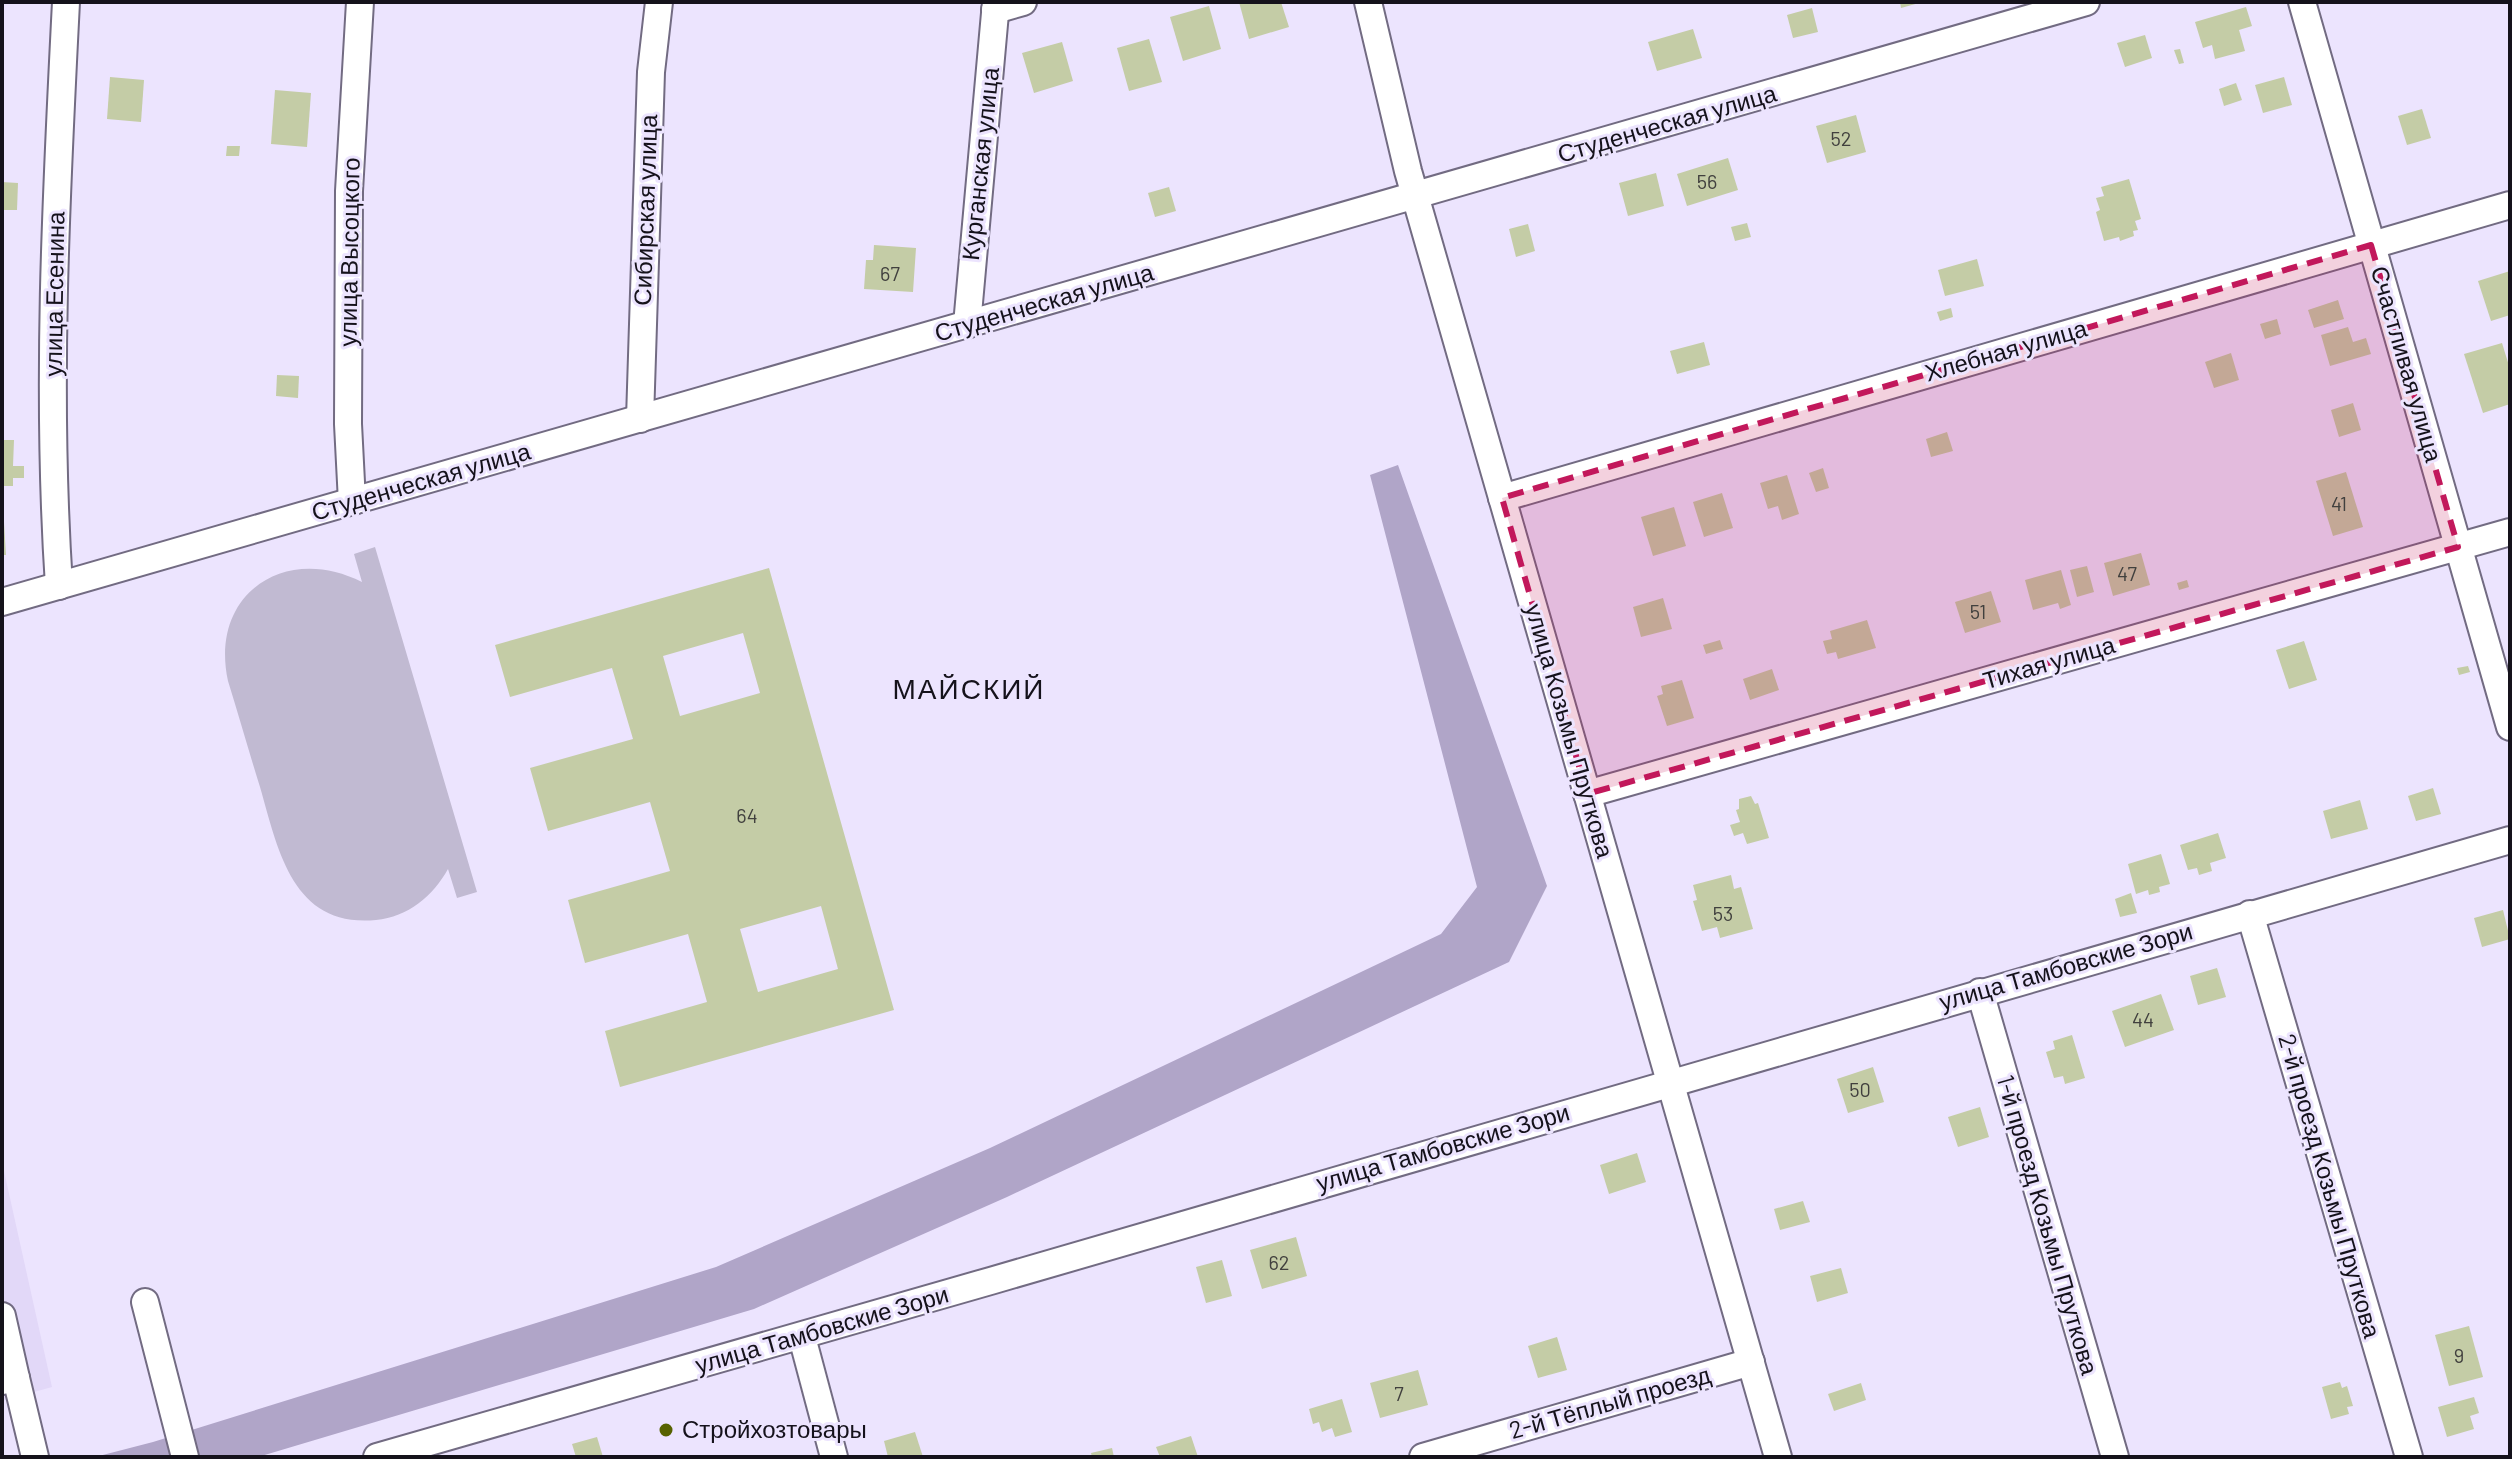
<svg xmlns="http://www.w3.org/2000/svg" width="2512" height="1459" font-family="Barlow,sans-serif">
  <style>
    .built { fill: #e2d8f8 }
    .green { fill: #c1bad2 }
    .forest { fill: #b0a5c8 }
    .building { fill: #c4cca6; fill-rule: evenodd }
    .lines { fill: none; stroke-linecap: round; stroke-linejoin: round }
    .minor-casing { stroke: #726b82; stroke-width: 30 }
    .minor { stroke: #fff; stroke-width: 26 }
    .marked { fill: #c2185b; fill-opacity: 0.2; stroke: #c2185b; stroke-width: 6; stroke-dasharray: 16 10; stroke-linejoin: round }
    .poi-dot { fill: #576200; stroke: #ece4fe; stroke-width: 3 }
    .labels { text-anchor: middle; stroke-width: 6; stroke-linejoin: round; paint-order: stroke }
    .number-label { font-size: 20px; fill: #41403e }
    .street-label { font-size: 24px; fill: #15121b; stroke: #ece4fe }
    .poi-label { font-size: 24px; fill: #15121b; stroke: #ece4fe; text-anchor: start }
    .quarter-label { font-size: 28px; letter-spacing: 2px; fill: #15121b; stroke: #ece4fe }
  </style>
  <rect width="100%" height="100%" fill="#ece4fe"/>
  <path class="built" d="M2,1162L52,1387L2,1401Z"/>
  <path class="green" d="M375,547L477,892L457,898L448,869C433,896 408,917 376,920C292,928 278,849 260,787C249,752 239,716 228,681C209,594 285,543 362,582L354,554Z"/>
  <path class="forest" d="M1398,465L1547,886L1509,962L1007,1197L754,1309L258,1457H95L153,1442L716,1267L990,1148L1441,934L1477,887L1370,475Z"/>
  <g class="building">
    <path d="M1239,2H1281L1289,27L1249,39Z"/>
    <path d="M1900,2H1919V3L1901,8Z"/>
    <path d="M1209,6L1221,49L1183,61L1170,17Z"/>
    <path d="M2246,7L2252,26L2239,30L2245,51L2215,59L2212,45L2203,48L2195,22Z"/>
    <path d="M1812,8L1818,32L1793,38L1787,15Z"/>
    <path d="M1693,29L1702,58L1657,71L1648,42Z"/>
    <path d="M2145,35L2152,58L2125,67L2117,43Z"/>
    <path d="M1149,39L1162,82L1129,91L1117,48Z"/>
    <path d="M1062,42L1073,81L1034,93L1022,53Z"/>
    <path d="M2180,49L2184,63L2179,64L2174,50Z"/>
    <path d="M110,77L144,80L141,122L107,119Z"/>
    <path d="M2284,77L2292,105L2263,113L2255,85Z"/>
    <path d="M2236,83L2242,100L2224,106L2219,89Z"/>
    <path d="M275,90L311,93L307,147L271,144Z"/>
    <path d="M2422,109L2431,138L2407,145L2398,116Z"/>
    <path d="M1856,115L1866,152L1827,163L1816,126Z"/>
    <path d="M227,146H240L239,156H226Z"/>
    <path d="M1728,158L1738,190L1687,206L1677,174Z"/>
    <path d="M1656,173L1664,206L1628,216L1619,183Z"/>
    <path d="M2129,179L2141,219L2135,221L2138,230L2133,231L2134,236L2120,241L2119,237L2104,241L2096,212L2100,210L2096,198L2104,196L2101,187Z"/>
    <path d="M2,182L18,183L17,210H2Z"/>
    <path d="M1169,187L1176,211L1155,217L1148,193Z"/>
    <path d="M1747,223L1751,237L1735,241L1731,227Z"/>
    <path d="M1528,224L1535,251L1516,257L1509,229Z"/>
    <path d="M874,245L916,248L913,292L864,289L866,260H873Z"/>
    <path d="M1977,259L1984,286L1945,296L1938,270Z"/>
    <path d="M2510,271V315L2491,321L2478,281Z"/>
    <path d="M2338,300L2344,319L2314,328L2308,310Z"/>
    <path d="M1951,308L1953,317L1940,321L1937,312Z"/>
    <path d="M2277,319L2281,334L2265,339L2260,324Z"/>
    <path d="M2348,327L2353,342L2366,338L2371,354L2330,366L2321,335Z"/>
    <path d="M1704,342L1710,365L1677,374L1670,351Z"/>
    <path d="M2502,343L2510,369V404L2483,413L2464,354Z"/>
    <path d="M2231,353L2239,380L2214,388L2205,362Z"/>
    <path d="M277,375L299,376L298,398L276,396Z"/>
    <path d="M2353,403L2361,430L2339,437L2331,410Z"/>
    <path d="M1947,432L1953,451L1931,457L1926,439Z"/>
    <path d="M2,440H14L13,466H24V478H13V486H2Z"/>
    <path d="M1823,468L1829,488L1816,492L1809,473Z"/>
    <path d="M2346,472L2363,527L2333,536L2316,481Z"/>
    <path d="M1787,475L1799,514L1782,520L1778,506L1768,509L1760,483Z"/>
    <path d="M1722,493L1733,528L1704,537L1693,502Z"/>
    <path d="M1674,507L1686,546L1653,556L1641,517Z"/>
    <path d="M2,522H4L6,555H2Z"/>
    <path d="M2141,553L2150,585L2113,596L2104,563Z"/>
    <path d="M2087,566L2094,592L2077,597L2070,570Z"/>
    <path d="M769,568L894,1010L620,1087L605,1031L707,1002L688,934L585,963L568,900L670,871L650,802L548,831L530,768L633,739L612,668L510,697L495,645ZM743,633L760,693L680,716L663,656ZM821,906L838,969L758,992L740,929Z"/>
    <path d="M2061,570L2071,605L2060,609L2058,603L2033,610L2025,580Z"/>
    <path d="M2187,580L2189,587L2179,590L2177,583Z"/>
    <path d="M1991,591L2001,622L1965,633L1955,602Z"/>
    <path d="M1663,598L1672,629L1641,637L1633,607Z"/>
    <path d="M1867,620L1876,648L1838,659L1836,652L1827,654L1823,641L1832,639L1830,631Z"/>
    <path d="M1720,640L1723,649L1706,654L1703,645Z"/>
    <path d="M2304,641L2317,680L2289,689L2276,650Z"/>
    <path d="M2468,666L2470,672L2459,675L2457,668Z"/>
    <path d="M1772,669L1779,690L1750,700L1743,679Z"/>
    <path d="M1682,680L1694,718L1667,726L1657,696L1663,694L1661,686Z"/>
    <path d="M2433,788L2441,814L2416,821L2408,796Z"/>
    <path d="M1751,796L1755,804L1758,803L1769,838L1747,844L1743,833L1734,836L1730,825L1740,822L1736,810L1739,809V799Z"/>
    <path d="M2360,800L2368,829L2331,839L2323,811Z"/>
    <path d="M2218,833L2226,858L2210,863L2212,871L2199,875L2197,868L2188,870L2180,845Z"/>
    <path d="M2161,854L2170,884L2159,887L2160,892L2149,895L2148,890L2136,894L2128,864Z"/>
    <path d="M1731,875L1734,889L1741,887L1753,929L1720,938L1717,927L1702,931L1693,901L1697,900L1693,885Z"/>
    <path d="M2131,893L2137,913L2120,917L2115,899Z"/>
    <path d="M2503,910L2510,939L2482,947L2474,918Z"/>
    <path d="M2217,968L2226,997L2198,1005L2190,976Z"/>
    <path d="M2161,994L2174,1030L2125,1047L2112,1011Z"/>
    <path d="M2072,1035L2085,1078L2065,1084L2063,1076L2054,1078L2046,1052L2055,1049L2053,1041Z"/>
    <path d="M1873,1067L1884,1102L1848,1113L1837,1079Z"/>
    <path d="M1980,1107L1989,1137L1958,1147L1948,1117Z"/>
    <path d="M1637,1153L1646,1182L1609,1194L1600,1165Z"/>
    <path d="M1803,1201L1810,1222L1780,1230L1774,1209Z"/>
    <path d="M1296,1237L1307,1276L1262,1289L1250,1250Z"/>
    <path d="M1222,1260L1232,1296L1206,1303L1196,1267Z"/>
    <path d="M1841,1268L1848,1293L1817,1302L1810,1276Z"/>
    <path d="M2469,1326L2483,1377L2449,1386L2435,1335Z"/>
    <path d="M1557,1337L1567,1370L1538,1378L1528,1346Z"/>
    <path d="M1418,1370L1428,1405L1380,1418L1370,1383Z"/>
    <path d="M2340,1382L2342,1388L2347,1386L2353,1406L2347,1407L2349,1414L2331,1419L2322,1387Z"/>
    <path d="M1861,1383L1866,1400L1834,1411L1828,1394Z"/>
    <path d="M2474,1397L2479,1413L2470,1416L2474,1429L2447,1437L2438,1407Z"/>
    <path d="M1342,1399L1352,1432L1335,1437L1332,1428L1322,1432L1319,1422L1313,1424L1309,1409Z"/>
    <path d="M915,1432L923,1457H888L884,1441Z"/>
    <path d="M1191,1436L1198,1457H1160L1156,1447Z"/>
    <path d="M597,1437L603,1457H576L572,1444Z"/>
    <path d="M1112,1448L1114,1457H1092L1091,1453Z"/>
  </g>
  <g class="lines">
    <g class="minor-casing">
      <g id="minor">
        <path d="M1368,2L1408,171L1778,1457"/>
        <path d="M2302,2L2510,727"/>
        <path d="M995,10L1023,2"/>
        <path d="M967,325L996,2"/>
        <path d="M640,419L651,72L659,2"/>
        <path d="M1502,498L2510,205"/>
        <path d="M352,502L348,424L349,191L360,2"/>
        <path d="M59,586C46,391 56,197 66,2"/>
        <path d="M2,602L2086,2"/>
        <path d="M1587,794L2510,532"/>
        <path d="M2250,914L2409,1457"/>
        <path d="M1980,992L2115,1457"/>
        <path d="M145,1302L185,1457"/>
        <path d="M2,1316L16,1378L2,1381"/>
        <path d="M802,1337L834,1457"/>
        <path d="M16,1378L35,1457"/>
        <path d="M377,1457C1089,1255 1798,1044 2510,840"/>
        <path d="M1423,1457L1751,1362"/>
      </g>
    </g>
    <use href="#minor" class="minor"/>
  </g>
  <path class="marked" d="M2371,245L2458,547L1587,794L1502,498Z"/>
  <circle class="poi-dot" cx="666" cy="1430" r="8"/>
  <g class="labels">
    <g class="number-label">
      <text x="1841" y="146">52</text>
      <text x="1707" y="189">56</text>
      <text x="890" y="281">67</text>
      <text x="2339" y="511">41</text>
      <text x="2127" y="581">47</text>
      <text x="1978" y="619">51</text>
      <text x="747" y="823">64</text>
      <text x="1723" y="921">53</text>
      <text x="2143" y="1027">44</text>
      <text x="1860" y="1097">50</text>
      <text x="1279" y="1270">62</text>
      <text x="2459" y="1363">9</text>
      <text x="1399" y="1401">7</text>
    </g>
    <g class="street-label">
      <text transform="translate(1667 124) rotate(-16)" y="8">Студенческая улица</text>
      <text transform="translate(981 164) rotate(-84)" y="8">Курганская улица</text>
      <text transform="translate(646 210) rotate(-88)" y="8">Сибирская улица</text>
      <text transform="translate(350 252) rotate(-89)" y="8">улица Высоцкого</text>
      <text transform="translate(55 294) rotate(-89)" y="8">улица Есенина</text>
      <text transform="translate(1044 303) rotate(-16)" y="8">Студенческая улица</text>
      <text transform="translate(2006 351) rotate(-16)" y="8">Хлебная улица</text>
      <text transform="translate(2406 364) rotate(74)" y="8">Счастливая улица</text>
      <text transform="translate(421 482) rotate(-16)" y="8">Студенческая улица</text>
      <text transform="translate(2049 663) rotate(-16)" y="8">Тихая улица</text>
      <text transform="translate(1569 731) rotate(74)" y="8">улица Козьмы Пруткова</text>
      <text transform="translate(2066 967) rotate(-16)" y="8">улица Тамбовские Зори</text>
      <text transform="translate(1443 1148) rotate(-16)" y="8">улица Тамбовские Зори</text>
      <text transform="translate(2329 1186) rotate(74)" y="8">2-й проезд Козьмы Пруткова</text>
      <text transform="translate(2047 1225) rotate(74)" y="8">1-й проезд Козьмы Пруткова</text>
      <text transform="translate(822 1330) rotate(-16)" y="8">улица Тамбовские Зори</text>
      <text transform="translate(1610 1403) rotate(-16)" y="8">2-й Тёплый проезд</text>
    </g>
    <g class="poi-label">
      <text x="682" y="1438">Стройхозтовары</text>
    </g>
    <g class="quarter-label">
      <text x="969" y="699">МАЙСКИЙ</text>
    </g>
  </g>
  <rect width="2512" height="1459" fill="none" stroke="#15121b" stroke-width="8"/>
</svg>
